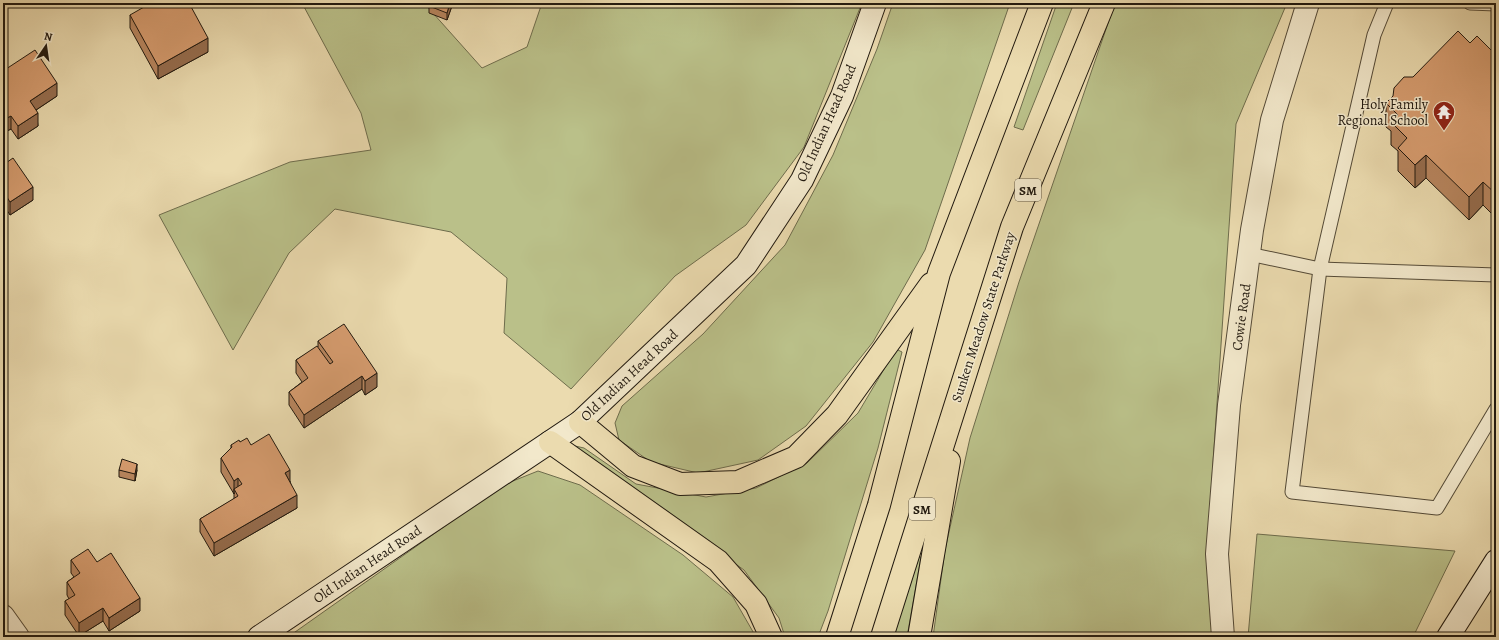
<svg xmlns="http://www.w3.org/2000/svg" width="1499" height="640" font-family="Alegreya,serif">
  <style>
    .green { fill: #bac089; stroke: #6e6c4c }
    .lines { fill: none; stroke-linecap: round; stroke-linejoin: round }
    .lane-casing { stroke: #544a37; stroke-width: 15 }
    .street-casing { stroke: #544a37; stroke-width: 24 }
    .secondary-casing { stroke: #21190f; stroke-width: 24 }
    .highway-casing { stroke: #21190f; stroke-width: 24 }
    .lane { stroke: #f2e8cb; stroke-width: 13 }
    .street { stroke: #f2e8cb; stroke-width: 22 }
    .secondary { stroke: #f2e8cb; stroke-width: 22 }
    .highway { stroke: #ebdbaf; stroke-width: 22 }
    .wall { fill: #b8865f; stroke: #21190f }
    .shaded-wall { fill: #966d4e; stroke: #21190f }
    .building { fill: #d69c6f; stroke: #21190f }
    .labels { text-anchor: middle; stroke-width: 3; stroke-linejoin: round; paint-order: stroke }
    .shield { fill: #f2e8cb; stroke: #605747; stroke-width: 1 }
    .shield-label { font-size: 13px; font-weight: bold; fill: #21190f }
    .poi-label { font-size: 14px; fill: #21190f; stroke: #f2e8cb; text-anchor: end }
    .street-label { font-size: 14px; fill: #21190f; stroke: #f2e8cb }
  </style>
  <rect width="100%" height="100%" fill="#ebdbaf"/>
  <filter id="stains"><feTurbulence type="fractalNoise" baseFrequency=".005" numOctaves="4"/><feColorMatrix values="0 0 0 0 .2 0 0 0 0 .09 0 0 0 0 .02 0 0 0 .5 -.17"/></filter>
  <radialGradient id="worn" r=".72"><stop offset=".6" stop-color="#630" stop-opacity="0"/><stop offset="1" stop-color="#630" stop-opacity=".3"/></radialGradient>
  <g class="green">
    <path d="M302,3H424L482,68L527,47L542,3H862L804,147L746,225L675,276L571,389L504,333L507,278L451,232L335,209L289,253L233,350L159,215L290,162L371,150L361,113Z"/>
    <path d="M893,3H1010L925,250L873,342L806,426L758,460L698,473L651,462L619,440L615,423L622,406L703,334L785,245L833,155L877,49Z"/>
    <path d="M1057,3H1074L1023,130L1014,127Z"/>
    <path d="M1115,3H1287L1236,124L1209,522L1213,637H933L945,550L970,438L1019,282Z"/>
    <path d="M896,349L902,352L878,448L828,611L818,637H785L779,618L744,570L578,451L575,446L584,448L636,484L706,497L756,488L807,463L858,413Z"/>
    <path d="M538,471L580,485L683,555L733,597L756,637H288L503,485Z"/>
    <path d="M1257,534L1455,551L1413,637H1248Z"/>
    <path d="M916,557H921L907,637H892Z"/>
  </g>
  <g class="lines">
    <g class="lane-casing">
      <g id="lane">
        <path d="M1387,3L1374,35L1320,269L1292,492L1437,508L1496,409"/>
        <path d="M1470,3L1496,4"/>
        <path d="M1249,254L1320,269L1496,275"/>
      </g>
    </g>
    <g class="street-casing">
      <g id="street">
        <path d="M3,616L18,637"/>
        <path d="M1223,637L1217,554L1229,405L1252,230L1272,120L1308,3"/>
      </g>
    </g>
    <g class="secondary-casing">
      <g id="secondary">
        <path d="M259,637L580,422L746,265L802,180L842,96L875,3"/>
        <path d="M1448,637L1496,561"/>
      </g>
    </g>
    <g class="highway-casing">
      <g id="highway">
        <path d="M580,422L633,466L680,484L738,482L796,457L837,415L931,284"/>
        <path d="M550,442L718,561L756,604L771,637"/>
        <path d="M837,637L879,505L939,273L1042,3"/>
        <path d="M882,637L1012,227L1104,3"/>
        <path d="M919,637L949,461"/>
      </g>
    </g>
    <use href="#lane" class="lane"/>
    <use href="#street" class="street"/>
    <use href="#secondary" class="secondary"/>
    <use href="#highway" class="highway"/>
  </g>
  <g class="wall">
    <path d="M453,3L447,20L429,13V6Z"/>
    <path d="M130,15L208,52L158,79L130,28Z"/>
    <path d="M1470,43L1493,52L1496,48V218L1483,205L1469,220L1426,178L1415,188L1398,171V151L1391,145V131L1386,127V103Z"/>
    <path d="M3,71L57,96L36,110L38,126L18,139L11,129L7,131L3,126Z"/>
    <path d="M3,165L33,200L10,215L3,204Z"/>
    <path d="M318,341L377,387L365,395L362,389L304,428L289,405V392L302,382L296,373V360L318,347Z"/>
    <path d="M240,442L251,445L290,481L297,508L214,556L200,532V519L234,499V493V494L221,472V458L231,448V445Z"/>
    <path d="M119,470H137L135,481L119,477Z"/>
    <path d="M71,560L97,562L140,611L109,631L103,621L79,636L65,615V601L69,599L67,595V582L74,577L71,573Z"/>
  </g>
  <g class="shaded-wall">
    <path d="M450,3H453L447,20V13Z"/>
    <path d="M208,38V52L158,79V66Z"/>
    <path d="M57,83V96L30,114V101Z"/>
    <path d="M38,113V126L18,139V126Z"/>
    <path d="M11,116V129L7,131V118Z"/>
    <path d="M1426,155V178L1415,188V165Z"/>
    <path d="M1483,182V205L1469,220V197Z"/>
    <path d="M33,187V200L10,215V202Z"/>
    <path d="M377,373V387L365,395V381Z"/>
    <path d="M362,376V389L304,428V415Z"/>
    <path d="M137,464V470L135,481V474Z"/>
    <path d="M290,470V483L285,473Z"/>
    <path d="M238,478V491L234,489V494V481Z"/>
    <path d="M297,495V508L214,556V543Z"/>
    <path d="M140,598V611L109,631V618Z"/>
    <path d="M103,608V621L79,636V623Z"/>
  </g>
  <g class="building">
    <path d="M151,3H189L208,38L158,66L130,15Z"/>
    <path d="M431,3H450L447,13L429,6Z"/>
    <path d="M1458,31L1470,43L1477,36L1493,52L1496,48V194L1483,182L1469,197L1426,155L1415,165L1398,148L1407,138L1391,122L1398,115L1386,103L1393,96L1394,88L1404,77H1413Z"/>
    <path d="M35,50L57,83L30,101L38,113L18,126L11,116L7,118L3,112V71Z"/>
    <path d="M13,158L33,187L10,202L3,191V165Z"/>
    <path d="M344,324L377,373L365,381L362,376L304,415L289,392L308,378L296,360L317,346L330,364L333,362L318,341Z"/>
    <path d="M269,434L290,470L285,473L297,495L214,543L200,519L238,496L234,489L242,484L238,478L234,481L221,458L232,447L231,445L239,440L240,442L247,438L251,445Z"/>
    <path d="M122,459L137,464L135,474L119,470Z"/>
    <path d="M88,549L97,562L111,553L140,598L109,618L103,608L79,623L65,601L75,595L67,582L80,573L71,560Z"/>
  </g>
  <defs>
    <g id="temple-pin" transform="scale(1.15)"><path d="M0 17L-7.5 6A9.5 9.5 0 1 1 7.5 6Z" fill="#8f2418" stroke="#f2e8cb"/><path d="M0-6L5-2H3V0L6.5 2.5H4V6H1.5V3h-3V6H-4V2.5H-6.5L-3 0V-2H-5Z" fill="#fff"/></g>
  </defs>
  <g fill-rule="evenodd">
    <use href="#temple-pin" x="1444" y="112"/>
  </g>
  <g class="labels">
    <g class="shield">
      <rect x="1015" y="179" width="26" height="22" rx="3"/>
      <rect x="909" y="498" width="26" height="22" rx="3"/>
    </g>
    <g class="shield-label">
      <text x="1028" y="195">SM</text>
      <text x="922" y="514">SM</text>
    </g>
    <g class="poi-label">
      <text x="1428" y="109">Holy Family<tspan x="1428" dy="16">Regional School</tspan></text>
    </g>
    <g class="street-label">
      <text transform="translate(826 123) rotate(-66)" y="5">Old Indian Head Road</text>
      <text transform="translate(983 317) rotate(-72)" y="5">Sunken Meadow State Parkway</text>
      <text transform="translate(1241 317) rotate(-82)" y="5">Cowie Road</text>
      <text transform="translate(629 375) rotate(-43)" y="5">Old Indian Head Road</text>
      <text transform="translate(367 564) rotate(-34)" y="5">Old Indian Head Road</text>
    </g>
  </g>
  <rect width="1499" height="640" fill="none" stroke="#ebdbaf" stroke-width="16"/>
  <rect x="4" y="4" width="1491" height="632" fill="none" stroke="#21190f" stroke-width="2"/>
  <rect x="8" y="8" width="1483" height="624" fill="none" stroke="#21190f"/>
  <g transform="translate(46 46) rotate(13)" stroke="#f2e8cb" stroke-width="3" paint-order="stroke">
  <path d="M0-3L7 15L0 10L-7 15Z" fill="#21190f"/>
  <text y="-6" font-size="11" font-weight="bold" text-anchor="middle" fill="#21190f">N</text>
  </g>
  <rect width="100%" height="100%" filter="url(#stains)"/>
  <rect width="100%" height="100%" fill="url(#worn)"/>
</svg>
